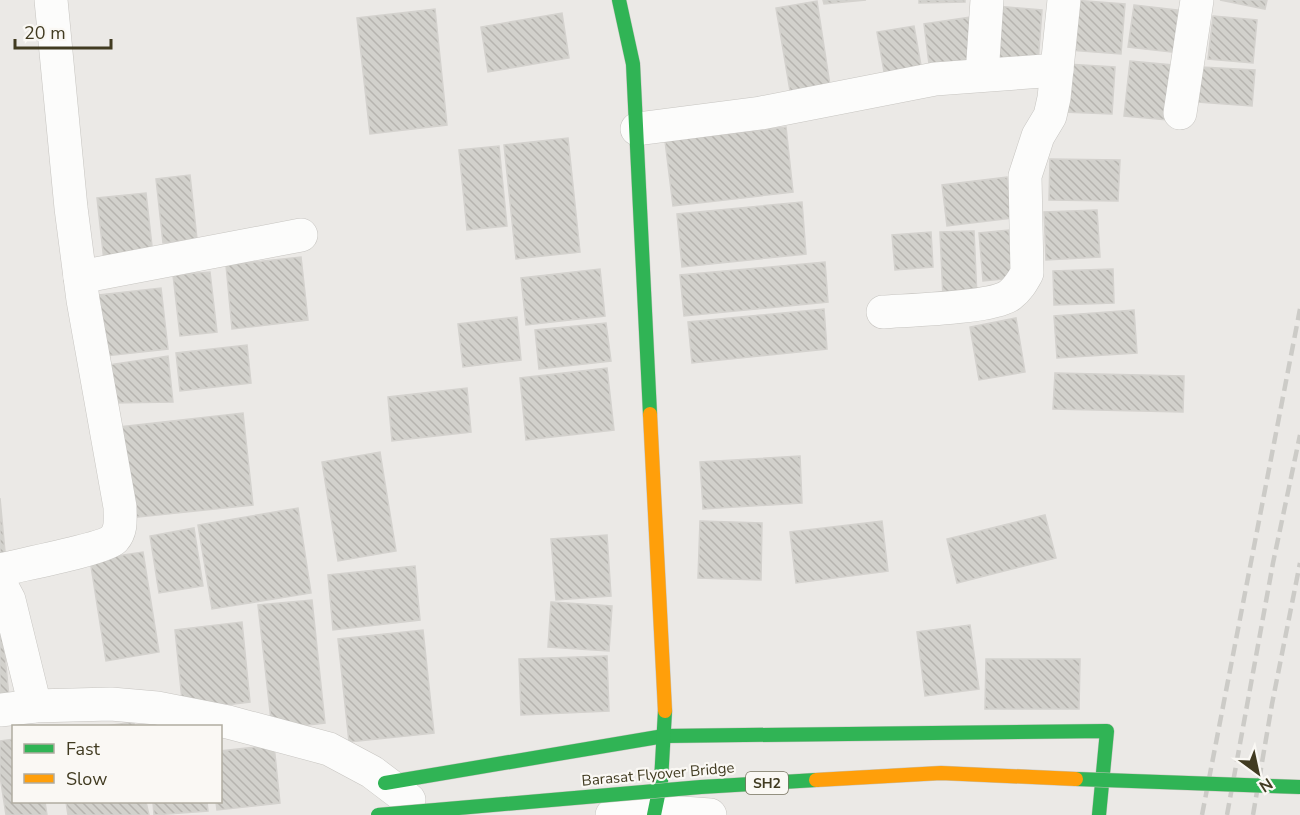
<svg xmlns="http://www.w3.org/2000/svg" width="1300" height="815" font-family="'Nunito Sans',sans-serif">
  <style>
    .building { fill: url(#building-back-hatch); stroke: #d4d2ce; stroke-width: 1.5 }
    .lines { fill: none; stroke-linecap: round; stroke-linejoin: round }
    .street-casing { stroke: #c7c5c1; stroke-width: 34 }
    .fast-casing { stroke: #c7c5c0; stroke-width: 15 }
    .slow-casing { stroke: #c7c5c0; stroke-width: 15 }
    .street { stroke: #fcfcfb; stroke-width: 33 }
    .fast { stroke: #30b455; stroke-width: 14 }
    .slow { stroke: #ff9f0a; stroke-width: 14 }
    .rail { stroke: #cccbc7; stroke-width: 4.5; stroke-dasharray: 12 6; stroke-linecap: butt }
    .fast-bridge-casing { stroke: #c7c5bd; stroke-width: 15; stroke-linecap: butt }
    .slow-bridge-casing { stroke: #c7c5bd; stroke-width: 15; stroke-linecap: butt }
    .fast-bridge { stroke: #30b455; stroke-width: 14 }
    .slow-bridge { stroke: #ff9f0a; stroke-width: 14 }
    .labels { text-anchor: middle; stroke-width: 4.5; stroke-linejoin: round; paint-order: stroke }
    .shield { fill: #faf8f4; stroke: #787460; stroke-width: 1.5 }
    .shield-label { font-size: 14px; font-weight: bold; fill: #413b21 }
    .street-label { font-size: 15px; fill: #413b21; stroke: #faf8f4 }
  </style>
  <defs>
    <pattern id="building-back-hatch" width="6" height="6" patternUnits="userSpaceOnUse" patternTransform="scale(1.5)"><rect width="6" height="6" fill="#d2d1cc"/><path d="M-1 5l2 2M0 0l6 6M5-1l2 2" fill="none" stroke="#b6b4af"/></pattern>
  </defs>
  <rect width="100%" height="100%" fill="#ebe9e6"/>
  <g class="building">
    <path d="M823,0H866L824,4Z"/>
    <path d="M919,0H965V2L919,3Z"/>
    <path d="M1073,0L1125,4L1121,54L1069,50Z"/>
    <path d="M1220,0H1267L1265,9Z"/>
    <path d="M817,1L830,85L790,91L776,8Z"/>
    <path d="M1134,5L1185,11L1180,53L1128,47Z"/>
    <path d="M996,6L1042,10L1038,63L992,60Z"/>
    <path d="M435,9L447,125L370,134L357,18Z"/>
    <path d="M562,13L569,58L488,72L481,27Z"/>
    <path d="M1213,16L1257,20L1253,63L1208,59Z"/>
    <path d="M970,17L976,66L930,72L924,24Z"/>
    <path d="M914,26L923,77L886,83L877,32Z"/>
    <path d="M1130,61L1173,65L1168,120L1124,116Z"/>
    <path d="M1066,64L1115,67L1112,114L1063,112Z"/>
    <path d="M1201,67L1255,70L1252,106L1198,102Z"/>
    <path d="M786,127L793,192L673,206L665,141Z"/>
    <path d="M568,138L580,252L516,259L504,145Z"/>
    <path d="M499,146L507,226L467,230L459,150Z"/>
    <path d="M1050,159L1120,160L1118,201L1049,200Z"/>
    <path d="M190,175L197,239L163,243L156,179Z"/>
    <path d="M1007,177L1012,218L947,226L942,185Z"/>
    <path d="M146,193L153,255L104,261L97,198Z"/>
    <path d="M802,202L806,254L682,267L677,214Z"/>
    <path d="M1097,210L1100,257L1046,260L1044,212Z"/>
    <path d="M1009,230L1013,278L983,281L979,233Z"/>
    <path d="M974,231L977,297L943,299L940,232Z"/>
    <path d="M931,232L933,267L895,270L892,235Z"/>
    <path d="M301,257L308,320L232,329L226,265Z"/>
    <path d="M825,262L828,302L684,316L680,275Z"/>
    <path d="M600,269L605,316L526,325L521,278Z"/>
    <path d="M1113,269L1114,303L1054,305L1053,271Z"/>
    <path d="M210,272L217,332L180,336L173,275Z"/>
    <path d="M161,288L168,349L96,357L90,296Z"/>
    <path d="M824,309L827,349L692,363L688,322Z"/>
    <path d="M1134,310L1137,353L1057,358L1054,316Z"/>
    <path d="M517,317L521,360L463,367L458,324Z"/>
    <path d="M1016,318L1025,372L979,380L970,327Z"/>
    <path d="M606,323L611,361L539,369L535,330Z"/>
    <path d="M247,345L251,383L180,391L176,353Z"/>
    <path d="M168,356L173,402L111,403L101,366Z"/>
    <path d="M607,368L614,430L526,440L520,378Z"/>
    <path d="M1055,373L1184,376L1183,412L1053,409Z"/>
    <path d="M467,388L471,432L392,441L388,397Z"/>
    <path d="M243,413L253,505L129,518L119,427Z"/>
    <path d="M380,452L396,551L338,561L322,462Z"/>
    <path d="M800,456L802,503L703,509L700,462Z"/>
    <path d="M0,498L5,552L0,553Z"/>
    <path d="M298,508L311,593L212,609L198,525Z"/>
    <path d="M1045,515L1056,558L957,583L947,539Z"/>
    <path d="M700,521L762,523L761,580L698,578Z"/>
    <path d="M882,521L888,571L796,583L790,532Z"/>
    <path d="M194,528L203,586L159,593L150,536Z"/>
    <path d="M607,535L611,596L556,600L551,539Z"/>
    <path d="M143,552L159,652L106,661L90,560Z"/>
    <path d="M415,566L420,620L333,630L328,575Z"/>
    <path d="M312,600L325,723L272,729L258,605Z"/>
    <path d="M551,602L612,606L609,651L548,647Z"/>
    <path d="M242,622L250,702L183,710L175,630Z"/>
    <path d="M970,625L979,689L925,696L917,632Z"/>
    <path d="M423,630L434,733L349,742L338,639Z"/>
    <path d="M0,635H3L9,697L0,698Z"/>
    <path d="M607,656L609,711L521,715L519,659Z"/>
    <path d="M986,659H1080L1079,709H985Z"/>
    <path d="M134,722V726H105Z"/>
    <path d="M14,739V802H45L47,815H6L0,776V741Z"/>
    <path d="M274,745L280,803L217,810L216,802H220V751Z"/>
    <path d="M66,802H146L149,815H68Z"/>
    <path d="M153,802H207L208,811L154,815Z"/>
  </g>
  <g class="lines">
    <g class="street-casing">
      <g id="street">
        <path d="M982,75L987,0"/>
        <path d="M1180,113L1197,0"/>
        <path d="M637,129L761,113L935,79L1057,70"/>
        <path d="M80,277L301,235"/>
        <path d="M883,312C909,310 993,308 1010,295C1018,289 1022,282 1027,273L1025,176L1038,136L1050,116L1054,98L1064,0"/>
        <path d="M0,570C19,565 104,549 114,539C122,530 120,519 120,507L83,300L71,208L51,0"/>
        <path d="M0,583L9,600L35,706"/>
        <path d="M0,710L35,706L111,704L157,708L228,722L329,749L372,772L409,800"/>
        <path d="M612,815L655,811L710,815"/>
      </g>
    </g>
    <g class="fast-casing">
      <g id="fast">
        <path d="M619,0L633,64L650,414"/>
        <path d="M385,783L664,736L1107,731L1099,815"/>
        <path d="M654,815L661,781L665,711"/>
      </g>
    </g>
    <g class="slow-casing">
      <path id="slow" d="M650,414L665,711"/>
    </g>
    <use href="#street" class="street"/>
    <use href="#fast" class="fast"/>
    <use href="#slow" class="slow"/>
    <g class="rail">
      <path d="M1202,815L1300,309"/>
      <path d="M1227,815L1273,563L1300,435"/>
      <path d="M1253,815L1272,704L1300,563"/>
    </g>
    <g class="fast-bridge-casing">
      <g id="fast-bridge">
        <path d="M1076,779L1300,787"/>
        <path d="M378,815L701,787L816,780"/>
      </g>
    </g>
    <g class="slow-bridge-casing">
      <path id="slow-bridge" d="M816,780L941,773L1076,779"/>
    </g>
    <use href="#fast-bridge" class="fast-bridge"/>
    <use href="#slow-bridge" class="slow-bridge"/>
  </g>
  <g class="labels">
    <rect class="shield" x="746" y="772" width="42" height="22" rx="4.5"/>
    <g class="shield-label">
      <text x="767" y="788">SH2</text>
    </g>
    <g class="street-label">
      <text transform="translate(658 774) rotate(-5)" y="5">Barasat Flyover Bridge</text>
    </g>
  </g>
  <rect x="12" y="725" width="210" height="78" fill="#faf8f4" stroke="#b0aca0" stroke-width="1.5"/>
  <rect x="24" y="744" width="30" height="9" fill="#30b455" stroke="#b0aca0" stroke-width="1.5"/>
  <text x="66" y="755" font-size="18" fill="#413b21">Fast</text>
  <rect x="24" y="774" width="30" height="9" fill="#ff9f0a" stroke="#b0aca0" stroke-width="1.5"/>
  <text x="66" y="785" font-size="18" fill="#413b21">Slow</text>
  <g transform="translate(1258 773) rotate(147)" stroke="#faf8f4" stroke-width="4.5" paint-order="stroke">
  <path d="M0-4.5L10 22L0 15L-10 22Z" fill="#413b21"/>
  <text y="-9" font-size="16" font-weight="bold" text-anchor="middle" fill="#413b21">N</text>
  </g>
  <path d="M15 39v9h96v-9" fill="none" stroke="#413b21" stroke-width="3"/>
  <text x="24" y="39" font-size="18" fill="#413b21" stroke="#faf8f4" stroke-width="4.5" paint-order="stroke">20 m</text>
</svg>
